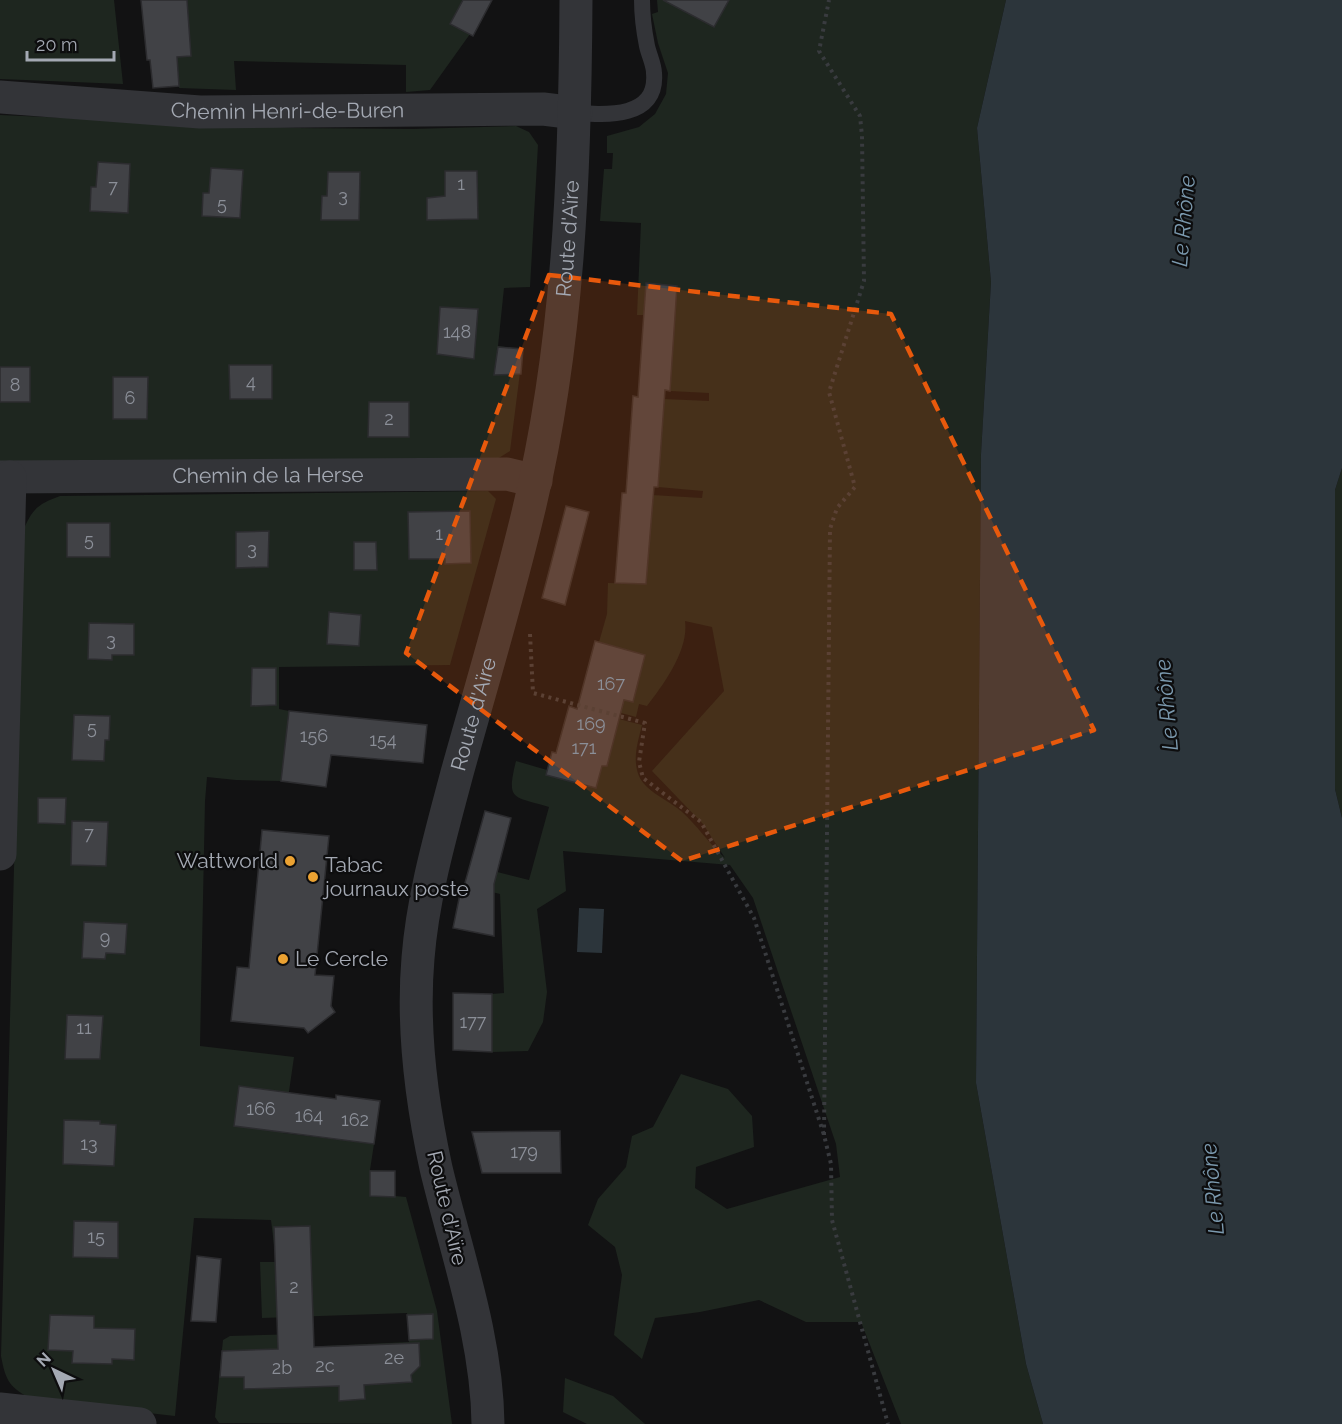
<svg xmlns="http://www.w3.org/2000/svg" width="1342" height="1424" font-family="Raleway,sans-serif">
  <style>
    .green { fill: #1e261f }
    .water { fill: #2c353b }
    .building { fill: #414246; stroke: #2c2c2f; stroke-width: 1.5 }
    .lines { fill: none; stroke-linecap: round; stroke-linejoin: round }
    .path { stroke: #393b3f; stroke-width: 4; stroke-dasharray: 3 4.5; stroke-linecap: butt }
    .service { stroke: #333438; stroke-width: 16 }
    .minor { stroke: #333438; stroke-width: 33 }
    .tertiary { stroke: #333438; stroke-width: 33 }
    .marked { fill: #e8590c; fill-opacity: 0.2; stroke: #e8590c; stroke-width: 4.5; stroke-dasharray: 12 8; stroke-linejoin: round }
    .poi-dot { fill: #eba232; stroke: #0d0d0e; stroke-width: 2 }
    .labels { text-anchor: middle; stroke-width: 4.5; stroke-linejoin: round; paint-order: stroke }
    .number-label { font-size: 18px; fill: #8b8f98 }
    .street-label { font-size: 21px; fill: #a4a9b3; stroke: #0d0d0e }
    .poi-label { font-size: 21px; fill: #a4a9b3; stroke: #0d0d0e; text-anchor: start }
    .water-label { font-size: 22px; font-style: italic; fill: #7b99ae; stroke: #0d0d0e }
  </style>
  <rect width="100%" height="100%" fill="#121213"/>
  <g class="green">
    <path d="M0,0H114L123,84L0,79Z"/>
    <path d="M187,0H463L450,24L470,34L430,90L406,92V65L234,61L236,90L179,88L177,57L191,56Z"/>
    <path d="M657,0H1006L977,128L991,282L981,454L976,1083L1026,1364L1043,1424H901L861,1322H806L759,1300L700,1312L655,1318L642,1359L614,1335L622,1275L615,1247L588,1225L598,1199L626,1167L632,1136L653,1127L681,1074L728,1089L752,1116L754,1147L696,1167L695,1188L727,1209L840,1177L836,1144L753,898L730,865L563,851L566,891L537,909L547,992L543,1022L528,1051L492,1052V994L504,993L500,894L464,885L470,865L529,880L549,807C513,796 506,802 516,761L547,770L552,752L607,766L619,719L642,725C638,742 632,759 639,776C645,791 668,800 681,811C697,825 710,845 725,858L703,824L652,771L724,691L712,627L685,621C689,650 664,684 647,706L639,704L636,717L621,713L620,715L599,693L633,702L645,655L599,642L607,614L608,583L646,584L652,495L702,498L703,491L658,487L664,399L709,401V393L670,391L677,286L646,283L644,315H637L641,223L600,221L604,169H612L613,153H607V136L639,127L655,114L666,94L668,73L658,43L652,14L658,12Z"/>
    <path d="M0,115L297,128L412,129L516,126L529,132L538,145L530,287L504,288L498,346L523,349L510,451L494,461L0,466Z"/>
    <path d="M1342,468V818L1335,789V490Z"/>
    <path d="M488,491L496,499L450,665L279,667V709L289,711L281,781L236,780L207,777L205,801L200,1046L294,1057L283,1133L374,1144L370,1170L395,1171V1196L406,1197L437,1311L452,1424L219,1423L215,1417L223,1340L230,1336L301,1334L302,1347L409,1342L407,1313L262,1318L260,1262H276L271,1220L194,1218L175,1416L33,1400C10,1387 6,1383 1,1356L23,531C32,509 38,504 60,496Z"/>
    <path d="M565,1378L613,1396L645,1424H587L563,1412Z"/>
  </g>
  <g class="water">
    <path d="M1006,0H1342V468L1335,490V789L1342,818V1424H1043L1026,1364L976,1083L981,454L991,282L977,128Z"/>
    <path d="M579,908L604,909L602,953L577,952Z"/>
  </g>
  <g class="building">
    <path d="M141,0H187L191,56L177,57L179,86L153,88L150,60H147Z"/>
    <path d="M463,0H492L473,36L450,24Z"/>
    <path d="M663,0H729L714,27Z"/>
    <path d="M98,162L130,164L128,213L90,211L91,187H96Z"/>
    <path d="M211,168L243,170L240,218L202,216L203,193H209Z"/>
    <path d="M445,171H477L478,219L427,220V198L445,196Z"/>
    <path d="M328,172H360L359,220H321L322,196H327Z"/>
    <path d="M646,283L677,286L670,391L665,390L658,487H654L646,584L615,583L622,493H626L633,396L638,397Z"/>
    <path d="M440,307L478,309L474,359L437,354Z"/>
    <path d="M498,347L523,349L521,374L494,375Z"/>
    <path d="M229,365H272V399H230Z"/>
    <rect x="0" y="367" width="30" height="35"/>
    <path d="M113,377H148L147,419H113Z"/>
    <path d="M369,402H409V437H368Z"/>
    <path d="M566,506L589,512L565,605L542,598Z"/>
    <path d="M470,511L471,563L445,564V559H409L408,512Z"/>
    <rect x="67" y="523" width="43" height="34"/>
    <path d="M269,531L268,567L236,568V532Z"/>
    <path d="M354,542H376L377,570H354Z"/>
    <path d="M329,612L361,615L359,646L327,644Z"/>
    <path d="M89,623L134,624V655H112V660L88,659Z"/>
    <path d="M595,641L645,655L633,702L624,700L607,766H602L596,788L546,775L552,752L556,753L569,706L577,709Z"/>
    <path d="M252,668H276V705L251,706Z"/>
    <path d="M289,711L427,725L423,763L331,755L326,787L281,781Z"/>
    <path d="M74,715L110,716L109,740H105L104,761L72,760Z"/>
    <path d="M38,798H66L65,824L38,823Z"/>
    <path d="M485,811L511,818L494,884V936L453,928L461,889L463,890Z"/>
    <path d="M72,821L108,822L106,866L71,865Z"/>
    <path d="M262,830L329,836L315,975L334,976L331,1006L335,1012L308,1033L304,1028L231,1021L237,967L249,968Z"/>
    <path d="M84,922L127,924L125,954L106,953L105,959L82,958Z"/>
    <path d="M453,993L492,994V1052L453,1050Z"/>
    <path d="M67,1015L103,1016L100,1059H65Z"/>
    <path d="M239,1086L336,1099V1095L380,1101L374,1144L234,1126Z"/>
    <path d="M64,1120L100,1121V1124L116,1125L114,1166L63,1164Z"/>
    <path d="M560,1131L561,1173H482L472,1132Z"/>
    <path d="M370,1171H395V1197L370,1196Z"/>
    <path d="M74,1221L118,1222V1258L73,1257Z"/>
    <path d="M310,1226L314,1347L419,1343L420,1366L411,1375L412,1382L364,1385L365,1399L339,1401V1386L244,1389V1377H220L222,1351L278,1349L274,1227Z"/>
    <path d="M197,1256L221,1259L216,1322L191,1321Z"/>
    <path d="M433,1314V1339L409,1340L407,1315Z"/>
    <path d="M50,1315L94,1316V1328L135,1329L134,1360L112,1359V1364L72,1363L73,1351L48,1350Z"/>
  </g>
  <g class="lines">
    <g class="path">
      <path d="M530,634L533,693L645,723L639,762L643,778L701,822L754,918L824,1135L831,1164L832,1220L888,1424"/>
      <path d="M824,1135L830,529L837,508L855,487L829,392L864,281L862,136L860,116L819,51L829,0"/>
    </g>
    <path class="service" d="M576,113C605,115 658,119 654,73C654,65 649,55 647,46C644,31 642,15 642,0"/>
    <g class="minor">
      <path id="s1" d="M0,97L200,112L543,109L576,113"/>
      <path id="s2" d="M0,477L507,474L536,481"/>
      <path d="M0,854L10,477"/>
      <path d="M0,1409L140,1424"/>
    </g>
    <path class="tertiary" id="s3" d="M488,1424C487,1337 456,1252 436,1168C421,1099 412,1028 418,958C423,895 441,834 457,773C481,687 507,601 528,513C569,345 575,172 576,0"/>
  </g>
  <path class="marked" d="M549,275L891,314L1094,730L682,861L406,653Z"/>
  <g class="poi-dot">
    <circle cx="290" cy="861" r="6"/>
    <circle cx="313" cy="877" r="6"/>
    <circle cx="283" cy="959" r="6"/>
  </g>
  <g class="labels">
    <g class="number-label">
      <text x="461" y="190">1</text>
      <text x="113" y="193">7</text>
      <text x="343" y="202">3</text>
      <text x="222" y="210">5</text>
      <text x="457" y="338">148</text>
      <text x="251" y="388">4</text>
      <text x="15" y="391">8</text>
      <text x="130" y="404">6</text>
      <text x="389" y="425">2</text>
      <text x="439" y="540">1</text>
      <text x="89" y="546">5</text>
      <text x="252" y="555">3</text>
      <text x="111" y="646">3</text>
      <text x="611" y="690">167</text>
      <text x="591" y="730">169</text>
      <text x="92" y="734">5</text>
      <text x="314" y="742">156</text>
      <text x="383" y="746">154</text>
      <text x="584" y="754">171</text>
      <text x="89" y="840">7</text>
      <text x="105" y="944">9</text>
      <text x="473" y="1028">177</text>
      <text x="84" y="1034">11</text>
      <text x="261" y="1115">166</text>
      <text x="309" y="1122">164</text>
      <text x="355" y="1126">162</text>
      <text x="89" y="1150">13</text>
      <text x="524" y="1158">179</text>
      <text x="96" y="1243">15</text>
      <text x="294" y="1293">2</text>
      <text x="394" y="1364">2e</text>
      <text x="325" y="1372">2c</text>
      <text x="282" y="1374">2b</text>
    </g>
    <g class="street-label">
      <text dy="7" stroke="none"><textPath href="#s1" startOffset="288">Chemin Henri-de-Buren</textPath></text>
      <text dy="7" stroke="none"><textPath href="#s3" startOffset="1210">Route d'Aïre</textPath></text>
      <text dy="7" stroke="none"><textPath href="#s2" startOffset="268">Chemin de la Herse</textPath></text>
      <text dy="7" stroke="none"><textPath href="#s3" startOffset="724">Route d'Aïre</textPath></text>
      <text transform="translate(447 1208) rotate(77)" y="7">Route d'Aïre</text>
    </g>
    <g class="poi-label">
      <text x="278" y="868" text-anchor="end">Wattworld</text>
      <text x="325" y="872">Tabac<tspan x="325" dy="24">journaux poste</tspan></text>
      <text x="295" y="966">Le Cercle</text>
    </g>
    <g class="water-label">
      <text transform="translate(1183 221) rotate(-85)" y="8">Le Rhône</text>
      <text transform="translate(1166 705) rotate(-95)" y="8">Le Rhône</text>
      <text transform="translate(1212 1189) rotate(-95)" y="8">Le Rhône</text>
    </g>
  </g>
  <g transform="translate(54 1370) rotate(316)" stroke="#0d0d0e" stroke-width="4.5" paint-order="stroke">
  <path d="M0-4.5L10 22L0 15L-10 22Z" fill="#a4a9b3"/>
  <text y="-9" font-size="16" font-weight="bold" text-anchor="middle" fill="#a4a9b3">N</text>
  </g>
  <path d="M27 51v9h87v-9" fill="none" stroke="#a4a9b3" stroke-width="3"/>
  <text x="36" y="51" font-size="18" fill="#a4a9b3" stroke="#0d0d0e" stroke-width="4.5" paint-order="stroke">20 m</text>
</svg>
